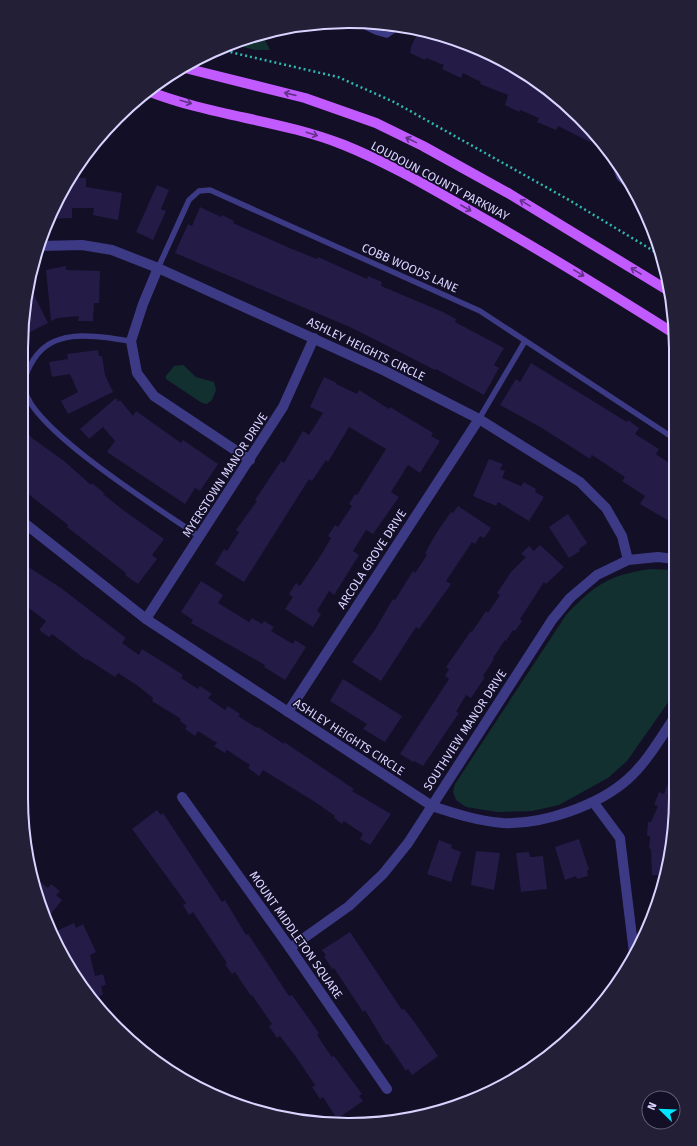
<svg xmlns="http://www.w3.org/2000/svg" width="697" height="1146" font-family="'Fira Sans',sans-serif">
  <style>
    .green { fill: #12302f }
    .building { fill: #241b47 }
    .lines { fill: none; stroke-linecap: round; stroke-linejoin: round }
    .path { stroke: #2fb8b0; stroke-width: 2.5; stroke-dasharray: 2 3; stroke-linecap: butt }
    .service { stroke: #3d3a85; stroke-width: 5.5 }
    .minor { stroke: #3d3a85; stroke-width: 10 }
    .primary { stroke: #c25bff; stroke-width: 10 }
    .oneway { stroke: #623188 }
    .labels { text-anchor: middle; stroke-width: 3.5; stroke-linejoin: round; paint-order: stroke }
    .street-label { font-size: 12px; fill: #d9d4ff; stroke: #130f26 }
    .rim { fill: none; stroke: #d9d4ff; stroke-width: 2 }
  </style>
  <rect width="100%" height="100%" fill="#130f26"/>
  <g class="green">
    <path d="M262,34L270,50H255L231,44L243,38Z"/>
    <path d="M183,365L196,377L214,382L216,390L212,400L207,404L202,403L166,379V376L174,366Z"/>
    <path d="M650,569L674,570V694L627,761L608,778L559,805L532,811L497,812L466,807L456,800L453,792L455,784L566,615C594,585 609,575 650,569Z"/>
  </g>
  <g class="building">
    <path d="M419,30L433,32L493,55L548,89L595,133L590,142L558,126L556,130L537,122L539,118L520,110L519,112L505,105L508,95L480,84L481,82L463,73L461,78L442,69L444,65L426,58L425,60L410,53L411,47Z"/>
    <path d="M72,178H86V187L122,193L118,220L93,215L94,208H72V218L49,219Z"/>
    <path d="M157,185L169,190L161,209L166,211L153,240L136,232Z"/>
    <path d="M200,207L221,217L222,215L234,221L233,223L292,249L317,259L318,257L367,279L368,276L382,282L381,286L443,312L456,319L455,322L504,348L494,365L499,368L484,395L436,369L435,370L352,328L175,253L188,224L192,226Z"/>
    <path d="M66,266V270L100,271L99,303H94L93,321H78L79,316L58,318L51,321L46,270Z"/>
    <path d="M29,285L48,323L24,335V306Z"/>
    <path d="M98,350L99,356H102L105,375L113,392L68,414L61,401L78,392L70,374L52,377L49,362L68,359L67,354Z"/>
    <path d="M531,363L627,422L628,420L639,428L635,434L659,449L656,454L675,467L674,524L640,504L645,496L622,481L625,477L592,455L590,459L542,428L500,405L516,379L520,382Z"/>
    <path d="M324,377L337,383L336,384L357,394L359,390L389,409L390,407L433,433L431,436L440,441L420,473L408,465L391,492L399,497L373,534L366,530L353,551L359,555L334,595L329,591L317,611L321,614L313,627L285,609L293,597L289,594L296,583L300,586L321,555L331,538L328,536L335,525L338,527L352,506L349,504L355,494L357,495L386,449L349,427L328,462L326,460L312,481L309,479L244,582L215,564L224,549L227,551L239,532L236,530L257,501L255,500L281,461L284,463L303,431L309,435L323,413L310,407Z"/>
    <path d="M116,398L118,402L120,400L133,416L136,411L181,443L183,440L218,464L200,491L195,488L185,504L107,452L115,441L103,427L89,439L80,429Z"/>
    <path d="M23,427L32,438L64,461L91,485L92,483L104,493L103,494L123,510L164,539L152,555L157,559L138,584L125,575L126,573L67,527L68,525L63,521L23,490Z"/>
    <path d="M489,459L503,464L500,469L505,471L502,478L521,486L524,482L536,489L535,492L544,497L529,521L498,502L496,506L473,496Z"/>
    <path d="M458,506L491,528L484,538L480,536L475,544L472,542L446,581L451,584L419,629L416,627L381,681L352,662L376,628L393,599L395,600L413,571L415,573L427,555L425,553L437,532L451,512L453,513Z"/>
    <path d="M568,514L587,543L579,549L580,551L569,558L549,527Z"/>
    <path d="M540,545L564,567L546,584L544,582L520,619L522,621L515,631L513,630L506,641L505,640L493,658L494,659L483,676L485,677L471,698L466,695L456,712L459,713L423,766L414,761L413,762L400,754L449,679L445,676L449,669L446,667L471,631L472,632L486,611L488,613L500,595L497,593L511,572L526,557L521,554L529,546L534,551Z"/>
    <path d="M22,563L61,588L126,638L122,643L139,655L142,649L171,667L183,675L181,678L198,689L200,686L212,694L208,698L225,710L228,706L240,714L238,716L257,728L258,727L284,744V742L354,789L352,791L391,814L370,845L360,839L363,834L344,821L342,824L334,818L335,816L315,802L263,770L259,776L248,768L250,765L227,750L225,753L214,746L217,743L198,731L195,736L185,729L187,726L180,721L181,719L152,701L153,698L138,686L118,673L115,677L87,659L86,660L52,634L49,637L39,630L46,621L22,603Z"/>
    <path d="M201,581L223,595L218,603L249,622L252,618L262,624L264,621L274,627L271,631L293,644L295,640L306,647L285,680L264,667L265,665L191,623L193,620L181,612Z"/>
    <path d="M343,679L402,716L385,742L363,729L367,724L330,701Z"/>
    <path d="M672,773L673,840L664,875H652L651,849L649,848L650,836H647L648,822H651L658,806L654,805L659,792L664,794Z"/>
    <path d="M157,810L161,815L163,813L222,902L225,900L246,935L248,934L289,996L292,995L319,1033L317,1035L329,1053L332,1057L334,1056L362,1094L359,1096L363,1101L337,1119L323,1097L320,1099L312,1087L315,1085L296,1057L280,1036L277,1038L269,1026L272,1024L252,995L251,996L235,972L232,974L225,964L227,963L193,912L189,915L183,905L186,903L132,829Z"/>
    <path d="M579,839L589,870H587L588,876L577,879L576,876L565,880L555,847Z"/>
    <path d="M439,840L452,845L451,848L461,852L451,882L427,874Z"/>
    <path d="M476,851L500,853L494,890L471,885Z"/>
    <path d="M529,852L530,857L543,856L547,889L521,892L516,853Z"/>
    <path d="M34,877L48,888L51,884L60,891L56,895L62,900L47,919L38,903Z"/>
    <path d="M74,923L76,928L83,924L96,952L90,955L95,976L103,974L106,985L101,986L103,995L99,996L102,1009L89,997L54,932Z"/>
    <path d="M350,932L402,1010L404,1009L415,1023L438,1056L412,1075L408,1069L406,1071L388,1044L386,1045L365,1010L363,1012L334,968L332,969L324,956L326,955L322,950Z"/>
  </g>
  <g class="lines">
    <path class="path" d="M221,49L234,53L338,77L394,102L569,200L662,256"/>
    <g class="service">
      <path d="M355,22L376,32L387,35L394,30L395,26"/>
      <path d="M158,268L189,200L199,191L210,190L480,311L675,439"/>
      <path d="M131,341C99,337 55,326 34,359C28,368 23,380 25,390C32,430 164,512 200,537"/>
      <path d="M479,419L525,341"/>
    </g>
    <g class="minor">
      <path d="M617,164L621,176L633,188"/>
      <path d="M40,246L82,245L112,250L158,268L385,371L479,419L580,482L606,508L622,536L628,560"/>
      <path d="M158,268L143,304L131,341L137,373L154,396L250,460"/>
      <path d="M23,522L146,619L432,806C456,814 478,821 503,823C543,825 599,805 628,779C646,763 660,739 674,718"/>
      <path d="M146,619L283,407L314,338"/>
      <path d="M288,712L479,419"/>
      <path d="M182,797L290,948L387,1089"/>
      <path d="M594,803L620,838L634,953"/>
      <path d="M290,948L349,906L383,874L408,843L552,620L570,598L597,575L628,560L658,557L674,559"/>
    </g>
    <g class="primary">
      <path d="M181,67L305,98L376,123L423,146L508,193L669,291"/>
      <path d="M148,91C211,116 281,120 344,145C391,164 434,190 478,215C545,253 610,293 675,334"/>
    </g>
  </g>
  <defs><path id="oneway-shaft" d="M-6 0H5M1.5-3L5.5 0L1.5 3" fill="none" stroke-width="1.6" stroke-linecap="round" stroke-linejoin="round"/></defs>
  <g class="oneway">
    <use href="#oneway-shaft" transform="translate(290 94) rotate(-167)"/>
    <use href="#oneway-shaft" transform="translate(186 102) rotate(16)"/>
    <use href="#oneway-shaft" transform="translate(312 134) rotate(17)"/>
    <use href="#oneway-shaft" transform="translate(411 140) rotate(-154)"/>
    <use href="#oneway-shaft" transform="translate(525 203) rotate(-149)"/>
    <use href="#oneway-shaft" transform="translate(466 208) rotate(30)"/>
    <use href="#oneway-shaft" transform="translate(636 271) rotate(-149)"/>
    <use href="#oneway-shaft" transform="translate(579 273) rotate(31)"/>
  </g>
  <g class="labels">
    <g class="street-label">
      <text transform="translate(440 181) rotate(28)" y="4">LOUDOUN COUNTY PARKWAY</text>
      <text transform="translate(410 268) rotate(24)" y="4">COBB WOODS LANE</text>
      <text transform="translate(366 349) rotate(26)" y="4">ASHLEY HEIGHTS CIRCLE</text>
      <text transform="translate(225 475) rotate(-57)" y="4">MYERSTOWN MANOR DRIVE</text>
      <text transform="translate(372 559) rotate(-57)" y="4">ARCOLA GROVE DRIVE</text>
      <text transform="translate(465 730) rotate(-57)" y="4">SOUTHVIEW MANOR DRIVE</text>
      <text transform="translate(349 737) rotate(33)" y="4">ASHLEY HEIGHTS CIRCLE</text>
      <text transform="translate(296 935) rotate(55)" y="4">MOUNT MIDDLETON SQUARE</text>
    </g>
  </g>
  <path d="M0 0H697V1146H0ZM348 28H349A320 320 0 0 1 669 348V798A320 320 0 0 1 349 1118H348A320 320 0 0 1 28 798V348A320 320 0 0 1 348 28Z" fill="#231f37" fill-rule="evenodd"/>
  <path class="rim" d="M348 28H349A320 320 0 0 1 669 348V798A320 320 0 0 1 349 1118H348A320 320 0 0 1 28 798V348A320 320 0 0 1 348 28Z"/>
  <g transform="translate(661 1110) rotate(293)"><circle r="19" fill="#130f26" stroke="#625e7d"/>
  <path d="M0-3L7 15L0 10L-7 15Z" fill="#00e5ff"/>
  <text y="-6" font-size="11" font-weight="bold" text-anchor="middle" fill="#d9d4ff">N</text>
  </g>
</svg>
